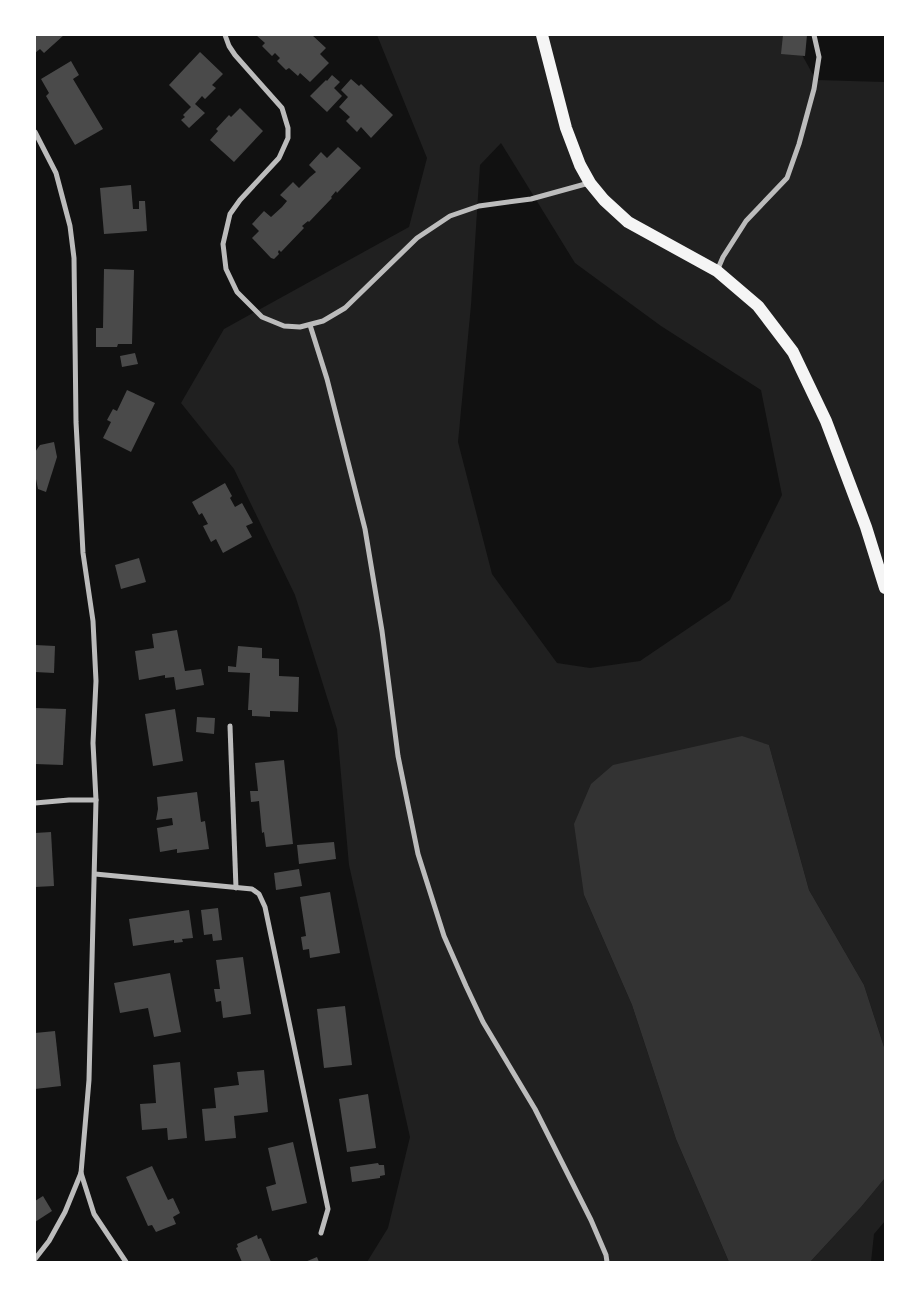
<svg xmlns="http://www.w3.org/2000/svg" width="920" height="1297" font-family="Quicksand,sans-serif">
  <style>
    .green { fill: #202020; fill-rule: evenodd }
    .water { fill: #333 }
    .building { fill: #4a4a4a }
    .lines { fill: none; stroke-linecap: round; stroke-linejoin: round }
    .minor { stroke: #bcbcbc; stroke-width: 5 }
    .primary { stroke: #f5f5f5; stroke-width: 12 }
  </style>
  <rect width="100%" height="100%" fill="#111"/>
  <g class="green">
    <path d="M377,35H791L816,80L885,82V1050L864,985L809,890L769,745L584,895L632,1005L676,1139L729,1262H367L388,1228L410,1137L349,865L337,729L295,595L234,469L181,403L224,329L409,227L427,158ZM501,143L575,263L661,326L761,390L782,495L730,600L640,661L590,668L557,663L492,574L458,442L471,305L480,165Z"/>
    <path d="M885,1178V1221L874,1234L871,1262H810L861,1207Z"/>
  </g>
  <path class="water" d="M742,736L769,745L809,890L864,985L885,1050V1178L861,1207L810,1262H729L676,1139L632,1005L584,895L574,824L591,784L613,765Z"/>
  <g class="building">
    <path d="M35,35H64L44,53L40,49L35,53Z"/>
    <path d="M256,35H312L326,48L320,54L329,63L310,82L300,73L298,76L289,68L286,70L277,61L280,58L275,53L272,56L262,46L265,43Z"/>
    <path d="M783,35H807L805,56L781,54Z"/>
    <path d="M200,52L223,74L212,85L216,88L205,99L202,96L195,104L205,113L189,128L181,120L185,117L183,115L191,107L169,85Z"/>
    <path d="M71,61L79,75L73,79L103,129L75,145L46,96L49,93L41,79Z"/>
    <path d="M332,75L340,82L334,88L342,96L327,112L310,96L326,80L327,81Z"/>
    <path d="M351,79L359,86L361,84L393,115L371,138L361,127L357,132L346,121L350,117L339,107L348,97L341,90Z"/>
    <path d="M240,108L263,131L234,162L210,140L218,131L216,129L229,115L231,117Z"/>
    <path d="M338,147L361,168L337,193L336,191L331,197L332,198L309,222L308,221L302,226L304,228L281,252L279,250L278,252L279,254L274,259L271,258L252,238L259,231L252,224L264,211L271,217L282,207L287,201L280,195L293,182L299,188L310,177L316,172L309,165L321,152L327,158Z"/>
    <path d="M131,185L133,209H139V201H145L147,231L104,234L100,188Z"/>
    <path d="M104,269L134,270L132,344H118L117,347H96V328H103Z"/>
    <path d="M135,353L138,364L122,367L120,356Z"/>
    <path d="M127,390L155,403L131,452L103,438L111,422L107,420L113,409L117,411Z"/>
    <path d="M54,442L57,457L46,492L38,489L35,474V452L40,445Z"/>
    <path d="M225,483L232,496L230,498L235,507L242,503L253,523L246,526L252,537L223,553L216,539L211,542L203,526L208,524L202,513L199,515L192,502Z"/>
    <path d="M139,558L146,582L121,589L115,565Z"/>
    <path d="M177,630L185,671L201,669L204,685L176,690L174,677L165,678V675L139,680L135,651L154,648L152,634Z"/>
    <path d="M35,645L55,646L54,673L35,672Z"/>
    <path d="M238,646L262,648V658L279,659V676L299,677L298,712L270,711V717L252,716V710H248L250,673L228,672V666L236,667Z"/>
    <path d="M35,708L66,709L63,765L35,764Z"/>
    <path d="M175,709L183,761L153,766L145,714Z"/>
    <path d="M197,717L215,718L214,734L196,732Z"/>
    <path d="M284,760L293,844L266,847L264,832L262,833L259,801L251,802L250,791H258L255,763Z"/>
    <path d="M197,792L201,822L205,821L209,849L177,853V849L160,852L157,828L173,825L172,818L156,820L158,809L157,797Z"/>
    <path d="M51,832L54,886L35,887V833Z"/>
    <path d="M334,842L336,859L299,864L297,845Z"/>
    <path d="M299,869L302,886L276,890L274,873Z"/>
    <path d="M330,892L340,953L310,958L309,949L303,950L301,937L306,936L300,897Z"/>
    <path d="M218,908L222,940L213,941L212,934L204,935L201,910Z"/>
    <path d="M189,910L193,938L182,939L183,942L174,943V940L133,946L129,919Z"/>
    <path d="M243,957L251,1014L223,1018L221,1001L216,1002L214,989H220L216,960Z"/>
    <path d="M170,973L181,1032L154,1037L148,1008L120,1013L114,983Z"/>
    <path d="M345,1006L352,1065L324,1068L317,1009Z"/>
    <path d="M55,1031L61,1086L35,1089V1033Z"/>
    <path d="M180,1062L187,1138L168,1140L167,1128L142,1130L140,1104L156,1103L153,1065Z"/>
    <path d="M264,1070L268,1112L234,1116L236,1138L205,1141L202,1109L216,1108L214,1088L239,1085L237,1072Z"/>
    <path d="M368,1094L376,1148L347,1152L339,1099Z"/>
    <path d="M293,1142L307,1203L272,1211L266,1187L276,1184L268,1148Z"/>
    <path d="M378,1163L379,1165H384L385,1175L380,1176V1178L352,1182L350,1167Z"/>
    <path d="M152,1166L168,1200L173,1198L180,1213L173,1217L176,1224L156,1232L152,1225L148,1226L126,1177Z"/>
    <path d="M43,1196L52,1211L35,1222V1201Z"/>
    <path d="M257,1235L258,1239L261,1238L271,1262H242L236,1248L238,1247L237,1244Z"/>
    <path d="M317,1257L319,1262H305Z"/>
  </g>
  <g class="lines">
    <g class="minor">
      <path d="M225,35L229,46L235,55L282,108L288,128V138L279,158L240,200L230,214L223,244L226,269L237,292L262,317L284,326L300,327L323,321L345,308L417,238L450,216L479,206L531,199L589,183"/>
      <path d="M35,132L56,173L70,226L74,258L76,422L83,553L93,621L96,681L93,743L96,800L89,1080L81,1173L65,1212L49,1241L35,1259"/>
      <path d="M717,271L723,257L746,221L787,178L799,144L814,89L819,57L814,35"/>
      <path d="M310,325L327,379L365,529L382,631L398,756L418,854L444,936L466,986L483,1022L535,1109L591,1220L606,1255L607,1262"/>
      <path d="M230,726L236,888"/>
      <path d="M35,803L69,800H96"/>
      <path d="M95,874L252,889L259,894L265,907L328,1209L321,1233"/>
      <path d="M81,1173L94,1214L126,1262"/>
    </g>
    <path class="primary" d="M542,35L566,128L580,165L590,183L604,200L628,222L717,271L758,306L793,352L826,421L866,527L885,588"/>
  </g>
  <rect width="920" height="1297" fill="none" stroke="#ffffff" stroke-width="72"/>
</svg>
